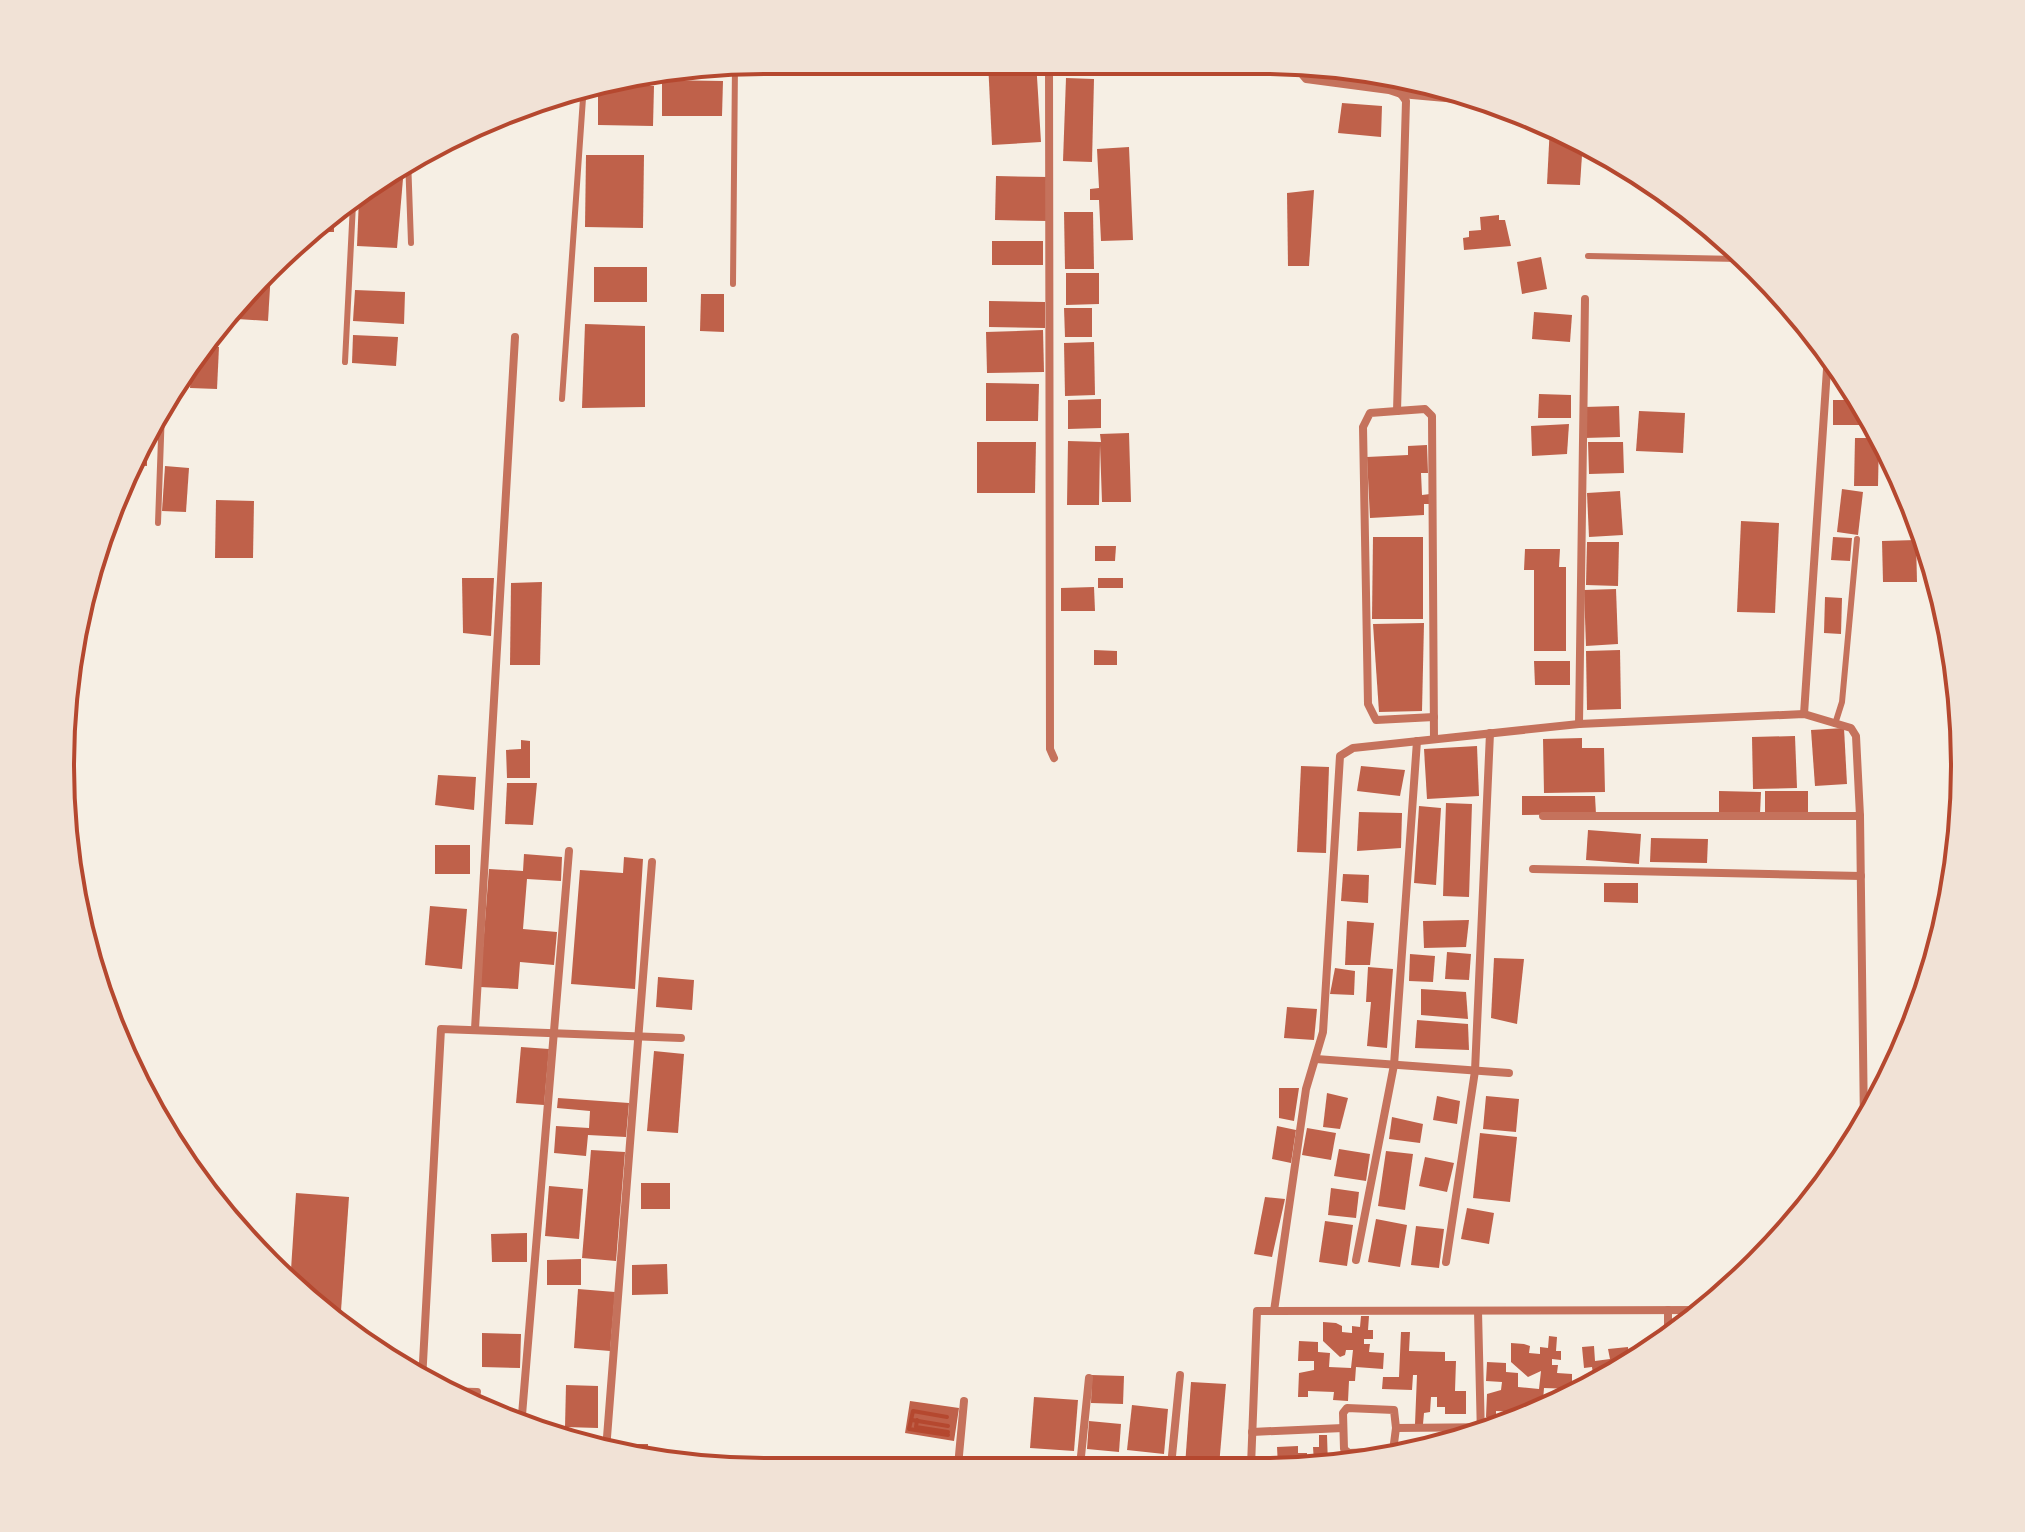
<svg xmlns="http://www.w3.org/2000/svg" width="2025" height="1532" font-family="'PT Serif',serif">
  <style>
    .building { fill: #bf614a }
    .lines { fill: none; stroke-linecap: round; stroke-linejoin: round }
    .path { stroke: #b5482f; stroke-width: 4 }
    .service { stroke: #c5725c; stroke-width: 6 }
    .minor { stroke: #c5725c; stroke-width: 8 }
    .rim { fill: none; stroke: #b5482f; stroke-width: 4 }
  </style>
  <rect width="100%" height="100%" fill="#f6efe4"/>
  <g class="building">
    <path d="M988,61H1036L1041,142L992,145Z"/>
    <path d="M1059,61H1094V72L1059,74Z"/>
    <path d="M1066,78L1094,79L1092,162L1063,161Z"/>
    <path d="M662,80L723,81L722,116H662Z"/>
    <path d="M598,86H654L653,126L598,125Z"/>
    <path d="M1342,103L1382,106L1381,137L1338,133Z"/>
    <path d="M1550,125L1583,140L1580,185L1547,184Z"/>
    <path d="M1129,147L1133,240L1101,241L1099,200H1090V189L1099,188L1097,149Z"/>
    <path d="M586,155H644L643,228L585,227Z"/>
    <path d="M996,176L1049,177L1048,221L995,220Z"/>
    <path d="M384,178L403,179L397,248L357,246L359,198Z"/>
    <path d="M1314,190L1309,266H1288L1287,193Z"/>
    <path d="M1064,212H1093L1094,269H1065Z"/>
    <path d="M1499,215V220H1505L1511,246L1464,250L1463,238L1469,237V231L1481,230L1480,217Z"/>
    <path d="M334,219V232H318Z"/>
    <rect x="992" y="241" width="51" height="24"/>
    <path d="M1541,257L1547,289L1522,294L1517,262Z"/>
    <rect x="594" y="267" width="53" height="35"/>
    <path d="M271,271L268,321L223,318L236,300Z"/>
    <path d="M1066,273H1099V304L1066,305Z"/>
    <path d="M355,290L405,292L404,324L353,321Z"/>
    <path d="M701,294H724V332L700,331Z"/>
    <path d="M989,301L1045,302V328L989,327Z"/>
    <path d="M1064,308H1092V337H1065Z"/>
    <path d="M1534,312L1572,315L1570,342L1532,339Z"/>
    <path d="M585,324L645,326V407L582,408Z"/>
    <path d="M1043,330L1044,372L987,373L986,332Z"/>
    <path d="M353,335L398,337L396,366L352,363Z"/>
    <path d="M1094,342L1095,395L1065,396L1064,343Z"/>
    <path d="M205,346L219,347L217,389L190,388L192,366Z"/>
    <path d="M986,383L1039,384L1038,421H986Z"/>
    <path d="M1539,394L1571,395V418H1538Z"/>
    <path d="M1101,399V428L1068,429V400Z"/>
    <path d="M1833,400H1860L1863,425H1833Z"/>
    <path d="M1619,406L1620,437L1584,438V407Z"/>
    <path d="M1639,411L1685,413L1683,453L1636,451Z"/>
    <path d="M1569,424L1567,454L1532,456L1531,426Z"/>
    <path d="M147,432V466L129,465L133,453Z"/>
    <path d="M1129,433L1131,502H1102L1100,445L1099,505H1067L1068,441L1101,442L1100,434Z"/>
    <path d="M1855,438H1879L1878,486H1854Z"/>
    <path d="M977,442H1036L1035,493H977Z"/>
    <path d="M1588,442H1623L1624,473L1589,474Z"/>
    <path d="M1427,445L1428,473H1421L1422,495L1430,494V504H1424V515L1370,518L1367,457L1408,455V446Z"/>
    <path d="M165,466L189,468L186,512L162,511Z"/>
    <path d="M1842,489L1863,492L1858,535L1837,532Z"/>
    <path d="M1620,491L1623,535L1589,537L1587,493Z"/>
    <path d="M216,500L254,501L253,558H215Z"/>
    <path d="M1741,521L1779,523L1775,613L1737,612Z"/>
    <path d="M1373,537H1423V619H1372Z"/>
    <path d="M1833,537L1852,538L1850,561L1831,560Z"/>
    <path d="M1916,540L1917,582H1883L1882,541Z"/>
    <path d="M1587,542H1619L1618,586L1586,585Z"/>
    <path d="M1095,546H1116L1115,561H1095Z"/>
    <path d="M1525,549H1560L1559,567H1566V651H1534V570H1524Z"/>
    <path d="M462,578H494L491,636L463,633Z"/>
    <rect x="1098" y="578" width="25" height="10"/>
    <path d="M542,582L540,665H510L511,583Z"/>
    <path d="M1094,587L1095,611H1061V588Z"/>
    <path d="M1616,589L1618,644L1586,646L1584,590Z"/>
    <path d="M1825,597L1842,598L1841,634L1824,633Z"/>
    <path d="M1424,623L1422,711L1379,712L1373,624Z"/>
    <path d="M1094,650L1117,651V665H1094Z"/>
    <path d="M1620,650L1621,709L1587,710L1586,651Z"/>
    <path d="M1534,661H1570V685H1535Z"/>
    <path d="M1844,728L1847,784L1815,786L1811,730Z"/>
    <path d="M1795,736L1797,788L1753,789L1752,737Z"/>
    <path d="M1582,738V748H1604L1605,792L1544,793L1543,739Z"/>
    <path d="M521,740L530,741V778H507L506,750L521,749Z"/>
    <path d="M1477,746L1479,796L1427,799L1424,749Z"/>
    <path d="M1301,766L1329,767L1326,853L1297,852Z"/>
    <path d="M1361,766L1405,770L1400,796L1357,791Z"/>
    <path d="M438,775L476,777L474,810L435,805Z"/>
    <path d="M507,783H537L533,825L505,824Z"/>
    <path d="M1719,791L1761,792L1760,814L1719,813Z"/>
    <rect x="1765" y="791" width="43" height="24"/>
    <path d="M1522,796H1595L1596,814L1522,815Z"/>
    <path d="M1446,803L1472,804L1469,897L1443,896Z"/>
    <path d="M1419,806L1441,808L1436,885L1414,883Z"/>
    <path d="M1359,812L1402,813L1401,848L1357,851Z"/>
    <path d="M1588,830L1641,834L1639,864L1586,860Z"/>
    <path d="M1651,838L1708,839L1707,863L1650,862Z"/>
    <rect x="435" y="845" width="35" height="29"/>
    <path d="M524,854L562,857L561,881L527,879L523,929L557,932L554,965L520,962L518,989L480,987L489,869L523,871Z"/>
    <path d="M624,857L643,859L635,989L571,984L580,870L623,873Z"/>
    <path d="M1343,874L1369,875L1368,903L1341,901Z"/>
    <path d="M1604,883H1638V903L1604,902Z"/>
    <path d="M430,906L467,909L462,969L425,965Z"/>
    <path d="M1469,920L1466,947L1424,948L1423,921Z"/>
    <path d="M1347,921L1374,923L1370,965H1345Z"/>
    <path d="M1447,952L1471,954L1469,980L1445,979Z"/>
    <path d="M1410,954L1435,956L1433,982L1409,981Z"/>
    <path d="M1494,958L1524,959L1517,1024L1491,1018Z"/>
    <path d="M1368,967L1393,969L1387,1048L1367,1046L1371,1002H1366Z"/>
    <path d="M1335,968L1355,971L1354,995L1330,994Z"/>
    <path d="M658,977L694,980L692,1010L656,1007Z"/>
    <path d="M1421,989L1466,992L1468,1019L1421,1015Z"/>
    <path d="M1287,1007L1317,1009L1314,1040L1284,1038Z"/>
    <path d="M1417,1020L1468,1024L1469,1050L1415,1048Z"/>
    <path d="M521,1047L549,1049L544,1105L516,1103Z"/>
    <path d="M654,1051L684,1054L678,1133L647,1131Z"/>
    <path d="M1279,1088H1299L1294,1121L1279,1118Z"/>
    <path d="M1327,1093L1348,1098L1340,1129L1323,1127Z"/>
    <path d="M1437,1096L1460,1101L1457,1124L1433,1120Z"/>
    <path d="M1486,1096L1519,1099L1516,1132L1483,1129Z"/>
    <path d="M558,1098L629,1103L626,1137L588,1135L586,1156L554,1153L556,1126L589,1128L590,1111L557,1108Z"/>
    <path d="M1392,1117L1423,1124L1420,1143L1389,1139Z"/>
    <path d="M1277,1126L1296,1130L1291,1163L1272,1159Z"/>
    <path d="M1307,1128L1336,1133L1331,1160L1302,1155Z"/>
    <path d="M1480,1133L1517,1137L1510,1202L1473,1198Z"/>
    <path d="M1339,1149L1370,1154L1366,1181L1334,1176Z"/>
    <path d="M591,1150L625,1152L616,1261L582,1258Z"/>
    <path d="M1386,1151L1413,1154L1405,1210L1378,1206Z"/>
    <path d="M1425,1157L1454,1163L1447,1192L1419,1186Z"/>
    <rect x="641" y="1183" width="29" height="26"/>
    <path d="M549,1186L583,1189L579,1239L545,1236Z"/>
    <path d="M1331,1188L1359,1192L1356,1218L1328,1215Z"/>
    <path d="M296,1193L349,1197L340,1325L290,1285Z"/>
    <path d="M1265,1197L1285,1199L1272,1257L1254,1254Z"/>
    <path d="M1467,1208L1494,1213L1489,1244L1461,1239Z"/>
    <path d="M1376,1219L1407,1225L1400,1267L1368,1262Z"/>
    <path d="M1325,1221L1353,1225L1347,1266L1319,1262Z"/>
    <path d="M1416,1226L1444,1229L1439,1268L1411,1265Z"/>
    <path d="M527,1233V1262H492L491,1234Z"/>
    <path d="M581,1259V1285H547V1260Z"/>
    <path d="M667,1264L668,1294L632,1295V1265Z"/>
    <path d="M578,1289L615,1292L610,1351L574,1348Z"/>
    <path d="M1361,1316H1369L1368,1330H1373V1339H1364V1344H1370L1369,1352L1384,1353L1383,1369L1356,1367L1355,1381H1349L1348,1401L1333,1400L1334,1392L1308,1391V1397H1298L1299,1373L1314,1370V1361H1298L1299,1341L1318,1342V1352L1330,1353L1329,1367L1351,1368L1353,1350H1346L1345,1355L1340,1357L1323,1341V1322L1336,1323L1342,1326V1332L1352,1333V1326L1360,1327Z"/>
    <path d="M1401,1332H1410L1409,1351L1445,1352V1361H1456L1455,1391H1466V1414H1445V1407H1437V1397H1431L1430,1412L1424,1413L1423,1424H1415L1417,1375H1413L1412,1390L1382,1389L1383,1377H1399Z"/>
    <path d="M482,1333L521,1334L520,1368L482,1367Z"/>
    <path d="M1549,1336L1557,1337L1556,1351H1561V1360L1552,1359V1365H1558L1557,1373L1572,1374V1389L1544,1388L1543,1401H1537L1536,1410L1521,1417L1522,1412L1496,1411V1418L1486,1417L1487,1394L1501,1390L1502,1382L1486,1381L1487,1362L1506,1363V1372L1518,1373V1387L1539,1389L1541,1371L1528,1377L1511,1362V1343L1524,1344L1530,1346L1529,1353L1540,1354V1347L1548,1348Z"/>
    <path d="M1594,1346L1595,1361L1610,1359L1608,1349L1628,1347L1629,1361L1636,1360L1585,1386L1584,1375L1593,1374L1592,1367L1584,1368L1582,1347Z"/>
    <path d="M1092,1375L1124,1376L1123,1404L1091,1403Z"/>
    <path d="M1191,1382L1226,1384L1219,1466H1185Z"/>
    <path d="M566,1385L598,1386V1428L565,1427Z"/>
    <path d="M1034,1397L1078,1400L1074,1451L1030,1448Z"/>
    <path d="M910,1401L959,1408L954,1441L905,1433Z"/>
    <path d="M1132,1405L1168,1409L1164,1454L1127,1450Z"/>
    <path d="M1089,1421L1121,1424L1119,1452L1087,1449Z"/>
    <path d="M1319,1435H1327L1328,1466H1278L1277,1447L1298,1446V1453H1307V1463L1314,1462L1313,1447H1319Z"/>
    <path d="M1409,1440H1421V1450L1409,1452Z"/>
    <path d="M616,1444H648V1460L616,1452Z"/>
  </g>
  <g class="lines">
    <g class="path">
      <path d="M947,1417L913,1411L909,1429L948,1435"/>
      <path d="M912,1420L948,1426"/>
      <path d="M917,1420L916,1427L948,1432"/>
    </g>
    <g class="service">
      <path d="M1154,64L1238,61"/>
      <path d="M700,69L735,68"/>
      <path d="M408,158L411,243"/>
      <path d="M1588,256L1739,259"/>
      <path d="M733,284L735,64"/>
      <path d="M345,362L353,204"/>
      <path d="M562,399L584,84"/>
      <path d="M158,523L162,410"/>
      <path d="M1835,724L1842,702L1857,539"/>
    </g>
    <g class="minor">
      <path d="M1049,61L1050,749L1054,758"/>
      <path d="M1291,61L1306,79L1389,90L1401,94L1406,101L1397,411L1425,409L1432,416L1434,739"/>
      <path d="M1401,94L1490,102"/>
      <path d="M1585,299L1579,724L1804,714L1851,728L1856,736L1860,816"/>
      <path d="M1397,411L1370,413L1363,427L1368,704L1376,720L1434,717"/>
      <path d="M1804,714L1828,354"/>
      <path d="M1543,816H1860L1864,1125"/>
      <path d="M1533,869L1861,876"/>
      <path d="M475,1029L515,337"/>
      <path d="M1316,1059L1509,1073"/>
      <path d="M1356,1260L1394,1065L1417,741"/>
      <path d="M1446,1262L1475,1071L1490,733"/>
      <path d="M1668,1310V1339"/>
      <path d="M1274,1311L1306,1089L1323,1032L1340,756L1353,748L1579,724"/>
      <path d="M1478,1311L1481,1436"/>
      <path d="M422,1381L441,1029L681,1038"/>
      <path d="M442,1391L477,1392"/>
      <path d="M1347,1408L1394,1410L1396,1428L1393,1451L1349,1453L1344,1449L1343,1413Z"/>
      <path d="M521,1427L569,851"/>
      <path d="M1396,1428L1502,1427"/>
      <path d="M1252,1432L1343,1428"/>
      <path d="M606,1450L652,862"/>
      <path d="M958,1466L964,1401"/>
      <path d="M1080,1466L1089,1378"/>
      <path d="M1171,1466L1180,1375"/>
      <path d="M1251,1466L1257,1311L1704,1310"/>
    </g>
  </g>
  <path d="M0 0H2025V1532H0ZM766 74H1259A692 692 0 0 1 1951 766V766A692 692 0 0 1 1259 1458H766A692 692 0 0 1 74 766V766A692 692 0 0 1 766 74Z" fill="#f1e2d6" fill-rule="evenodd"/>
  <path class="rim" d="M766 74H1259A692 692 0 0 1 1951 766V766A692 692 0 0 1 1259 1458H766A692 692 0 0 1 74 766V766A692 692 0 0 1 766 74Z"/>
</svg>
